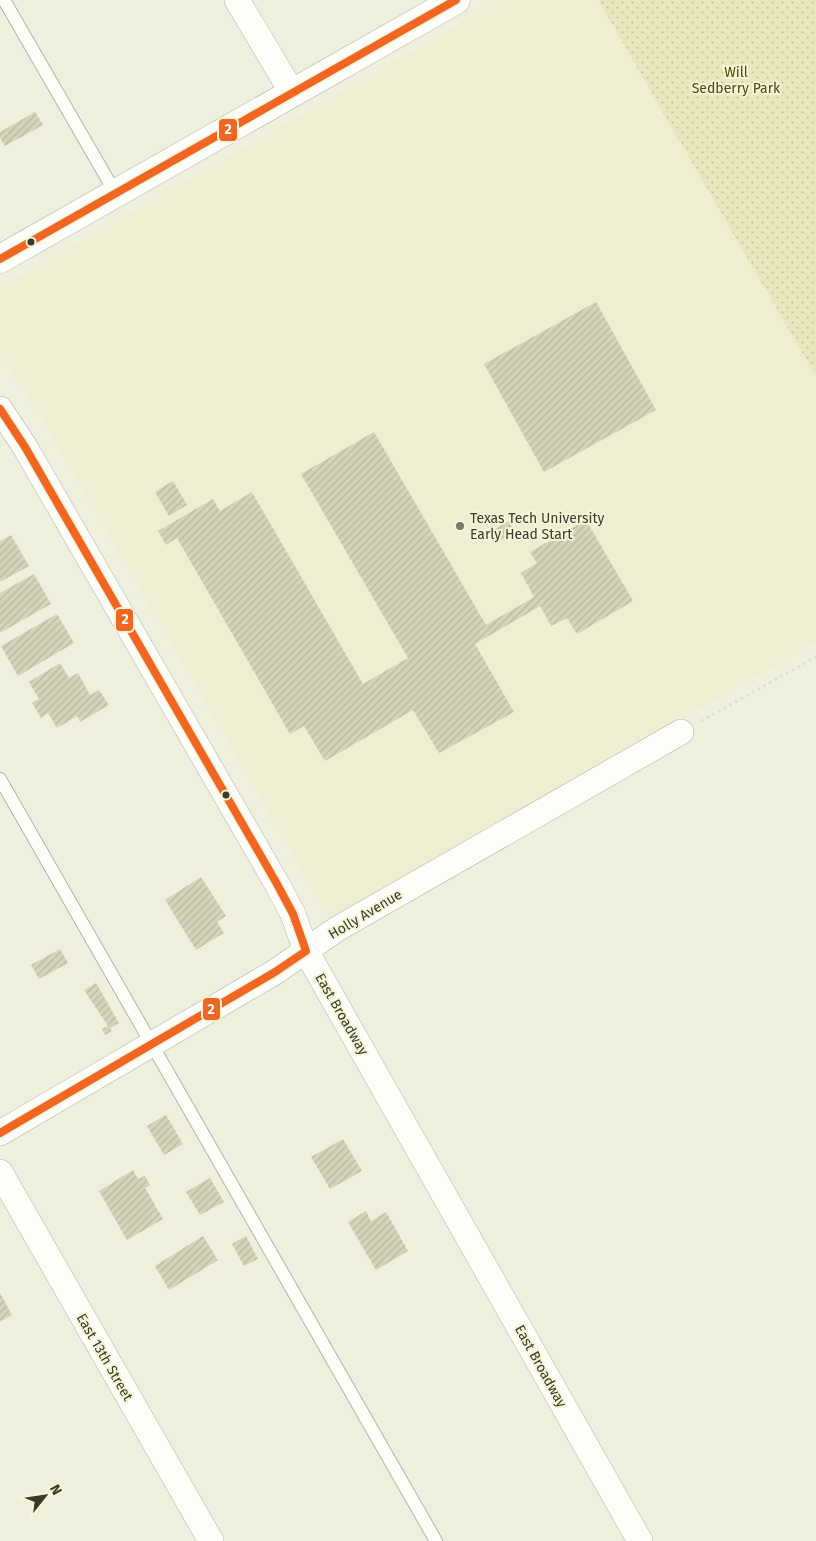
<svg xmlns="http://www.w3.org/2000/svg" width="816" height="1541" font-family="'Fira Sans',sans-serif">
  <style>
    .built { fill: #efeed3 }
    .park { fill: url(#park-dots) }
    .building { fill: url(#building-hatch) }
    .lines { fill: none; stroke-linecap: round; stroke-linejoin: round }
    .lane-casing { stroke: #b4b4a8; stroke-width: 14 }
    .street-casing { stroke: #b4b4a8; stroke-width: 26 }
    .secondary-casing { stroke: #b4b4a8; stroke-width: 29 }
    .path { stroke: #ddddd9; stroke-width: 3; stroke-dasharray: 2.5 4; stroke-linecap: butt }
    .lane { stroke: #fdfdfa; stroke-width: 12 }
    .street { stroke: #fdfdfa; stroke-width: 25 }
    .secondary { stroke: #fdfdfa; stroke-width: 28 }
    .bus-1-casing { stroke: #f5f5d8; stroke-width: 11 }
    .bus-1 { stroke: #f26522; stroke-width: 8 }
    .bus-dot { fill: #39392e; stroke: #f5f5d8; stroke-width: 2 }
    .poi-dot { fill: #79796c; stroke: #f5f5d8; stroke-width: 2 }
    .labels { text-anchor: middle; stroke-width: 4; stroke-linejoin: round; paint-order: stroke }
    .park-label { font-size: 14px; fill: #4d4a04; stroke: #f5f5d8 }
    .poi-label { font-size: 14px; fill: #39392e; stroke: #f5f5d8; text-anchor: start }
    .street-label { font-size: 14px; fill: #39392e; stroke: #f5f5d8 }
    .line-badge { stroke: #f5f5d8; stroke-width: 2 }
    .badge-label { font-size: 14px; text-anchor: middle; font-weight: bold; fill: #fff }
  </style>
  <defs>
    <pattern id="park-dots" width="8" height="8" patternUnits="userSpaceOnUse" patternTransform="scale(1.25)"><rect width="8" height="8" fill="#e8e7be"/><path d="M2 2h.1M6 6h.1" fill="none" stroke="#c8c7a4" stroke-width="1.8" stroke-linecap="round"/></pattern>
    <pattern id="building-hatch" width="6" height="6" patternUnits="userSpaceOnUse" patternTransform="scale(1.25)"><rect width="6" height="6" fill="#d5d4bb"/><path d="M-1 1l2-2M0 6l6-6M5 7l2-2" fill="none" stroke="#b8b7a1"/></pattern>
  </defs>
  <rect width="100%" height="100%" fill="#efefde"/>
  <path class="built" d="M501,0H598L816,378V642L344,912L334,913L324,908L321,903L32,401L0,354V288Z"/>
  <path class="park" d="M598,0H816V377Z"/>
  <g class="building">
    <path d="M35,112L43,125L5,146L0,138V132Z"/>
    <path d="M596,302L656,410L544,472L484,364Z"/>
    <path d="M374,432L486,625L534,597L521,573L537,563L530,552L586,520L633,601L577,634L567,618L551,626L540,606L475,644L514,712L439,753L413,710L325,761L304,726L290,734L177,538L166,545L158,531L213,499L220,511L252,492L363,684L408,658L301,474Z"/>
    <path d="M173,481L187,505L169,516L155,492Z"/>
    <path d="M509,521L515,532L494,544L488,533Z"/>
    <path d="M11,535L29,566L0,582V541Z"/>
    <path d="M34,574L51,604L0,633V593Z"/>
    <path d="M57,614L74,643L18,676L1,646Z"/>
    <path d="M60,663L69,678L78,673L90,695L99,690L109,705L80,722L77,716L57,728L48,713L41,718L32,703L39,699L29,682Z"/>
    <path d="M201,877L226,916L217,922L224,933L196,950L165,900Z"/>
    <path d="M60,949L68,963L39,979L31,965Z"/>
    <path d="M96,983L119,1023L110,1028L112,1031L105,1035L102,1029L108,1026L84,990Z"/>
    <path d="M166,1115L183,1144L164,1155L147,1126Z"/>
    <path d="M343,1139L362,1171L330,1189L311,1157Z"/>
    <path d="M133,1170L138,1179L145,1176L150,1185L145,1188L163,1219L127,1240L99,1191Z"/>
    <path d="M210,1178L224,1202L200,1215L186,1192Z"/>
    <path d="M366,1211L371,1221L386,1212L408,1251L376,1270L348,1222Z"/>
    <path d="M203,1236L218,1260L169,1290L155,1266Z"/>
    <path d="M246,1236L258,1259L244,1266L232,1244Z"/>
    <path d="M0,1293L12,1315L0,1322Z"/>
  </g>
  <g class="lines">
    <g class="lane-casing">
      <g id="lane">
        <path d="M4,0L116,194"/>
        <path d="M0,779L436,1541"/>
      </g>
    </g>
    <g class="street-casing">
      <g id="street">
        <path d="M237,0L293,94"/>
        <path d="M0,409L25,447L277,884L293,914L306,951L640,1541"/>
        <path d="M0,1133L275,972L337,929L681,732"/>
        <path d="M0,1172L211,1541"/>
      </g>
    </g>
    <g class="secondary-casing">
      <path id="secondary" d="M0,259L456,0"/>
    </g>
    <path class="path" d="M701,721L816,657"/>
    <use href="#lane" class="lane"/>
    <use href="#street" class="street"/>
    <use href="#secondary" class="secondary"/>
    <g class="bus-1-casing">
      <g id="bus-1">
        <path d="M0,259L456,0"/>
        <path d="M0,409L25,447L277,884L293,914L306,951L275,972L0,1133"/>
      </g>
    </g>
    <use href="#bus-1" class="bus-1"/>
  </g>
  <g class="bus-dot">
    <circle cx="31" cy="242" r="4.5"/>
    <circle cx="226" cy="795" r="4.5"/>
  </g>
  <circle class="poi-dot" cx="460" cy="526" r="5"/>
  <g class="labels">
    <g class="park-label">
      <text x="736" y="77">Will<tspan x="736" dy="16">Sedberry Park</tspan></text>
    </g>
    <g class="poi-label">
      <text x="470" y="523">Texas Tech University<tspan x="470" dy="16">Early Head Start</tspan></text>
    </g>
    <g class="street-label">
      <text transform="translate(365 914) rotate(-31)" y="5">Holly Avenue</text>
      <text transform="translate(342 1014) rotate(60)" y="5">East Broadway</text>
      <text transform="translate(105 1357) rotate(60)" y="5">East 13th Street</text>
      <text transform="translate(541 1366) rotate(61)" y="5">East Broadway</text>
    </g>
  </g>
  <g class="line-badge">
    <rect x="218" y="118" width="20" height="24" rx="5" fill="#f26522"/>
    <rect x="115" y="608" width="19" height="24" rx="5" fill="#f26522"/>
    <rect x="202" y="997" width="19" height="24" rx="5" fill="#f26522"/>
  </g>
  <g class="badge-label">
    <text x="228" y="134">2</text>
    <text x="125" y="624">2</text>
    <text x="211" y="1014">2</text>
  </g>
  <g transform="translate(45 1496) rotate(60)" stroke="#f5f5d8" stroke-width="4" paint-order="stroke">
  <path d="M0-4L9 19L0 12L-9 19Z" fill="#39392e"/>
  <text y="-8" font-size="14" font-weight="bold" text-anchor="middle" fill="#39392e">N</text>
  </g>
</svg>
